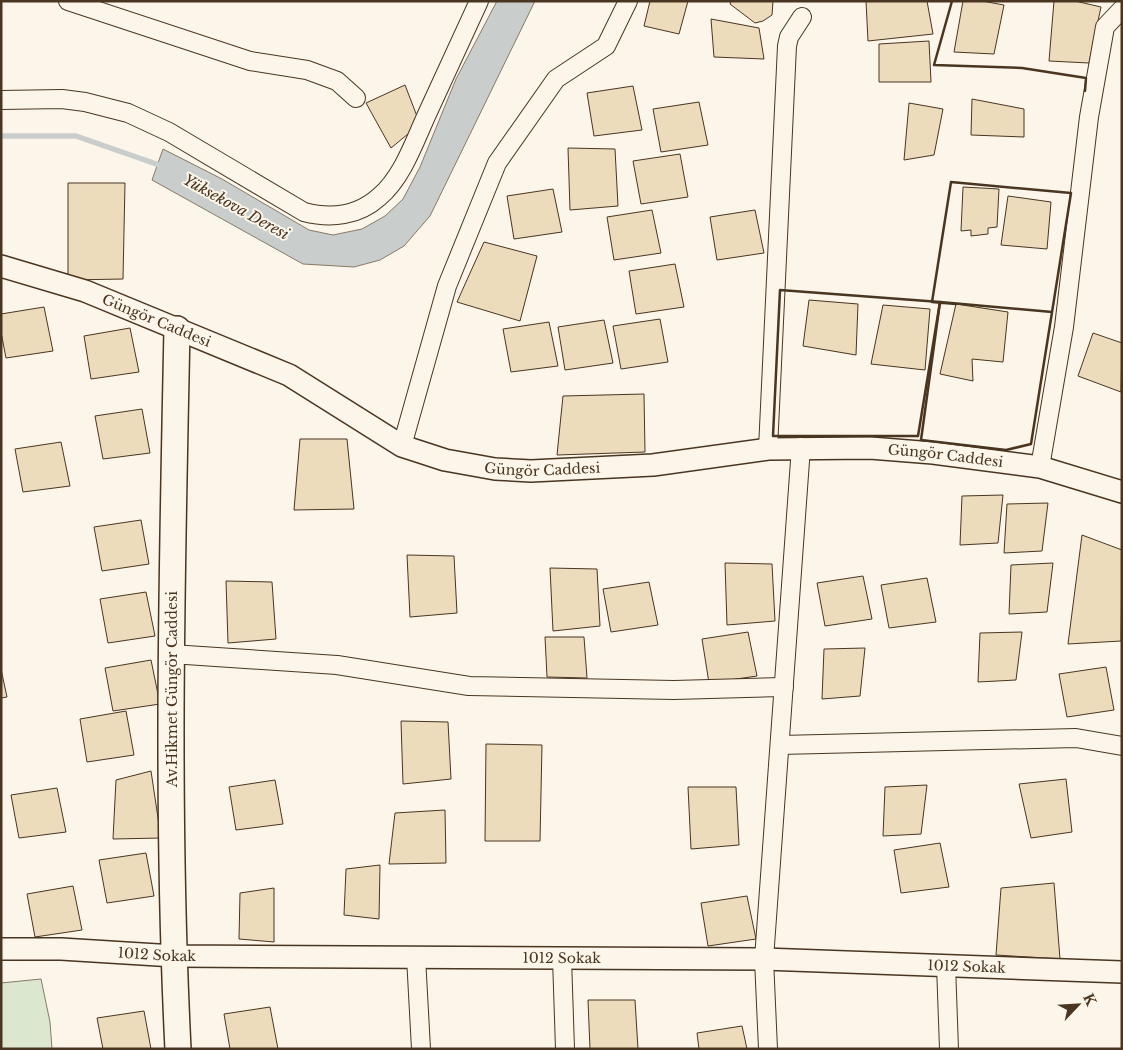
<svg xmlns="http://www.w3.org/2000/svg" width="1123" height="1050" font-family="'Libre Baskerville',serif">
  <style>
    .green { fill: #dce7d0; stroke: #887966 }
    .water { fill: #c9cecd; stroke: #887966 }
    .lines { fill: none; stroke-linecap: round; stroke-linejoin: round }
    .stream { stroke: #c9cecd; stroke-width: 5.5 }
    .building { fill: #ecdcbc; stroke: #4a3520 }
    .minor-casing { stroke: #4a3520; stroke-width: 20 }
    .tertiary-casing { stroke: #4a3520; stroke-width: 24 }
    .secondary-casing { stroke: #4a3520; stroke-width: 28 }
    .minor { stroke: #fbf6e9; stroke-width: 18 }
    .tertiary { stroke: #fbf6e9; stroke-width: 21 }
    .secondary { stroke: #fbf6e9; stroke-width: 25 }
    .wall { stroke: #4a3520; stroke-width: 2.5 }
    .labels { text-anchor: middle; stroke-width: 4; stroke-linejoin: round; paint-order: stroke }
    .street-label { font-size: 14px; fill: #4a3520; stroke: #fbf6e9 }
    .water-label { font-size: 15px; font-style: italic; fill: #4a3520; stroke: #fbf6e9 }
  </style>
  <rect width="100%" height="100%" fill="#fbf6e9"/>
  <path class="green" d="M41,979L50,1022L52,1049H1V983Z"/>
  <path class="water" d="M497,1H535L430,216L404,246L380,260L354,267L303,264L152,180L163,149L222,179L309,230L333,235L362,229L385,216L403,199L420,167L456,79Z"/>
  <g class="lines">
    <path class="stream" d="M1,136H76L162,166"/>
  </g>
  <g class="building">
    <path d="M650,1H688L679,34L644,26Z"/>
    <path d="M731,1H773L772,15L763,21L755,23L730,4Z"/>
    <path d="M866,1H927L933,34L868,41Z"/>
    <path d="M963,1H982L1004,5L994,54L954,52Z"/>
    <path d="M1054,1H1075L1101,7L1089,63L1049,61Z"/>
    <path d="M711,19L759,28L764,59L714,57Z"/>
    <path d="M929,41L931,82H879V44Z"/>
    <path d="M405,85L420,124L391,148L366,103Z"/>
    <path d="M633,86L642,130L594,136L587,93Z"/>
    <path d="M972,99L1024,109V137L971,135Z"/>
    <path d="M699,102L708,145L661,152L653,109Z"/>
    <path d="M909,103L943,109L934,155L904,160Z"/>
    <path d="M568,148L615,149L618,206L570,210Z"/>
    <path d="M680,154L688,197L641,204L633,161Z"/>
    <path d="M68,183H125L123,279L68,280Z"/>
    <path d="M963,187L999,189L997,227L988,228V234L971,236V230L961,231Z"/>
    <path d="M553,189L562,232L514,239L507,196Z"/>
    <path d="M1008,196L1051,202L1047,249L1001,245Z"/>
    <path d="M652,210L661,253L614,260L607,217Z"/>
    <path d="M755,210L764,253L717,260L710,217Z"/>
    <path d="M484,242L537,256L520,321L457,302Z"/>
    <path d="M675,264L684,307L636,314L629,271Z"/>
    <path d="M809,300L858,304L856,355L803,346Z"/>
    <path d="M956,304L1008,312L1003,362L972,359L973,381L940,374Z"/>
    <path d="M883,305L930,309L925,370L871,364Z"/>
    <path d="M44,307L53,351L6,358L1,332V314Z"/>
    <path d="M660,319L668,362L621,369L613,326Z"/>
    <path d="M604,320L613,363L565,370L558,327Z"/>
    <path d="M549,322L558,366L511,372L503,329Z"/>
    <path d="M130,328L139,372L91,379L84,336Z"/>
    <path d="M1093,333L1122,343L1121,392L1078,376Z"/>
    <path d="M644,394L645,452L557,455L563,396Z"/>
    <path d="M142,409L150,453L103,459L95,416Z"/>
    <path d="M300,439H347L354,509L294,510Z"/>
    <path d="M61,442L70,486L23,492L15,449Z"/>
    <path d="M1003,495L998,543L960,545L962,496Z"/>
    <path d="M1048,503L1042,551L1004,553L1007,504Z"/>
    <path d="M141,520L149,564L102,571L94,527Z"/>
    <path d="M1082,535L1122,550L1121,641L1068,644Z"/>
    <path d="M407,555L454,556L457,613L410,617Z"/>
    <path d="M725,563L772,564L775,621L727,625Z"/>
    <path d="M1053,563L1047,612L1009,614L1011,565Z"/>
    <path d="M550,568L597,569L600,626L553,631Z"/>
    <path d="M863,576L872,619L825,626L817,583Z"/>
    <path d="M927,578L936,622L889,628L881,585Z"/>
    <path d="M226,581L272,582L276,639L228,643Z"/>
    <path d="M649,582L658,625L611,632L603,589Z"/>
    <path d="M146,592L155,636L108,643L100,599Z"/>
    <path d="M748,632L757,676L709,683L702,639Z"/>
    <path d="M1022,632L1016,680L978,682L980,633Z"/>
    <path d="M545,637H584L587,678L547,677Z"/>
    <path d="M865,648L860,696L822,699L824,649Z"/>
    <path d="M151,660L160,704L113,711L105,668Z"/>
    <path d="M1106,667L1114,710L1067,717L1059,674Z"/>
    <path d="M1,669L7,697L1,698Z"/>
    <path d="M126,711L134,755L87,762L80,719Z"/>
    <path d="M401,721L448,722L451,779L403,784Z"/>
    <path d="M486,744L542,745L540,841H485Z"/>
    <path d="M151,771L161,838L113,839L116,780Z"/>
    <path d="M1066,779L1072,832L1031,838L1019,784Z"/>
    <path d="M275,780L283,824L236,830L229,787Z"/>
    <path d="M927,785L921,834L883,836L885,787Z"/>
    <path d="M688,787H736L739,845L691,849Z"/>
    <path d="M57,788L66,832L19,838L11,795Z"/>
    <path d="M445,810L446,863L389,864L395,813Z"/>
    <path d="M940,843L949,887L901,893L894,850Z"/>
    <path d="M146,853L154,896L107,903L99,860Z"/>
    <path d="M380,865L379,919L344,915L346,869Z"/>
    <path d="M1054,883L1060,959L996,955L1001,888Z"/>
    <path d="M73,886L82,930L35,937L27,894Z"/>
    <path d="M274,888V942L239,939L240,893Z"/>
    <path d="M747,896L756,939L708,946L701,903Z"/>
    <path d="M588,1000H635L638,1049H590Z"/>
    <path d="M270,1007L278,1049H230L224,1014Z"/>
    <path d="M144,1011L151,1049H103L97,1018Z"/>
    <path d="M742,1026L747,1049H699L697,1033Z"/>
  </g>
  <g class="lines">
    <g class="minor-casing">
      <g id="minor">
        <path d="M68,1L250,61L307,70L337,81L356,98"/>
        <path d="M1,100L62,99L85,102L128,113L169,132L304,212C331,219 358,216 379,197C403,177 415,140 428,112C445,75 462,38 479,1"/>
        <path d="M402,446L447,286L497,163L556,79L606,46L628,1"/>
        <path d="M768,449L787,46L789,37L802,17"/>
        <path d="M1040,467L1064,327L1089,117L1105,27L1122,9"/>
        <path d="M171,654L337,665L469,686L674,690L784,687"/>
        <path d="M780,745L1076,738L1122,746"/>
        <path d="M416,957L421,1049"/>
        <path d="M562,958L565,1049"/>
        <path d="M946,965L949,1049"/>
        <path d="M768,1049L764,959L801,447"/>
      </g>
    </g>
    <g class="tertiary-casing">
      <g id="tertiary">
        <path id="s1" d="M1,266L85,291L289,375L402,446L445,460L495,469L531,471L653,465L768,449L870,448L933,453L1040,467L1122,492"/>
        <path id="s2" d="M1,949H61L174,956L764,959L1122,972"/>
      </g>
    </g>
    <g class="secondary-casing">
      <path id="secondary" d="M177,329C172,569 166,809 178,1049"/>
    </g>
    <use href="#minor" class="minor"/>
    <use href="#tertiary" class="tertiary"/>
    <use href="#secondary" class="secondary"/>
    <g class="wall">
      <path d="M952,1L934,65L1022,68L1086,78L1085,91"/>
      <path d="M780,290L940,302L918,436H773Z"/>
      <path d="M956,304L932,302L951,182L1071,193L1031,444L1006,450L921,440L940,302L1052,312"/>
    </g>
  </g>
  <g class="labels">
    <g class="street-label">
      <text dy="5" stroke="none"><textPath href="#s1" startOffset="165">Güngör Caddesi</textPath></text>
      <text dy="5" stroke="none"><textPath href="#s1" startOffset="990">Güngör Caddesi</textPath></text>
      <text dy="5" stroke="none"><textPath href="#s1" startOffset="585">Güngör Caddesi</textPath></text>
      <text transform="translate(172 689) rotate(-90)" y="5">Av.Hikmet Güngör Caddesi</text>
      <text dy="5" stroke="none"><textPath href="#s2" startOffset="156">1012 Sokak</textPath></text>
      <text dy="5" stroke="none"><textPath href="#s2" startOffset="561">1012 Sokak</textPath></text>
      <text dy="5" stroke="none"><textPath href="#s2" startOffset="966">1012 Sokak</textPath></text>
    </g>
    <g class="water-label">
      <text transform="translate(236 207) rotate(29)" y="5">Yüksekova Deresi</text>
    </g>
  </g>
  <rect width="1123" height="1050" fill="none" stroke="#4a3520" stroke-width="5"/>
  <g transform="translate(1078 1005) rotate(65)" stroke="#fbf6e9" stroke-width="4" paint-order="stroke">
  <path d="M0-4L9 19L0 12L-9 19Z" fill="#4a3520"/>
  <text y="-8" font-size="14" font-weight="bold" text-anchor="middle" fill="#4a3520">K</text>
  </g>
</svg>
